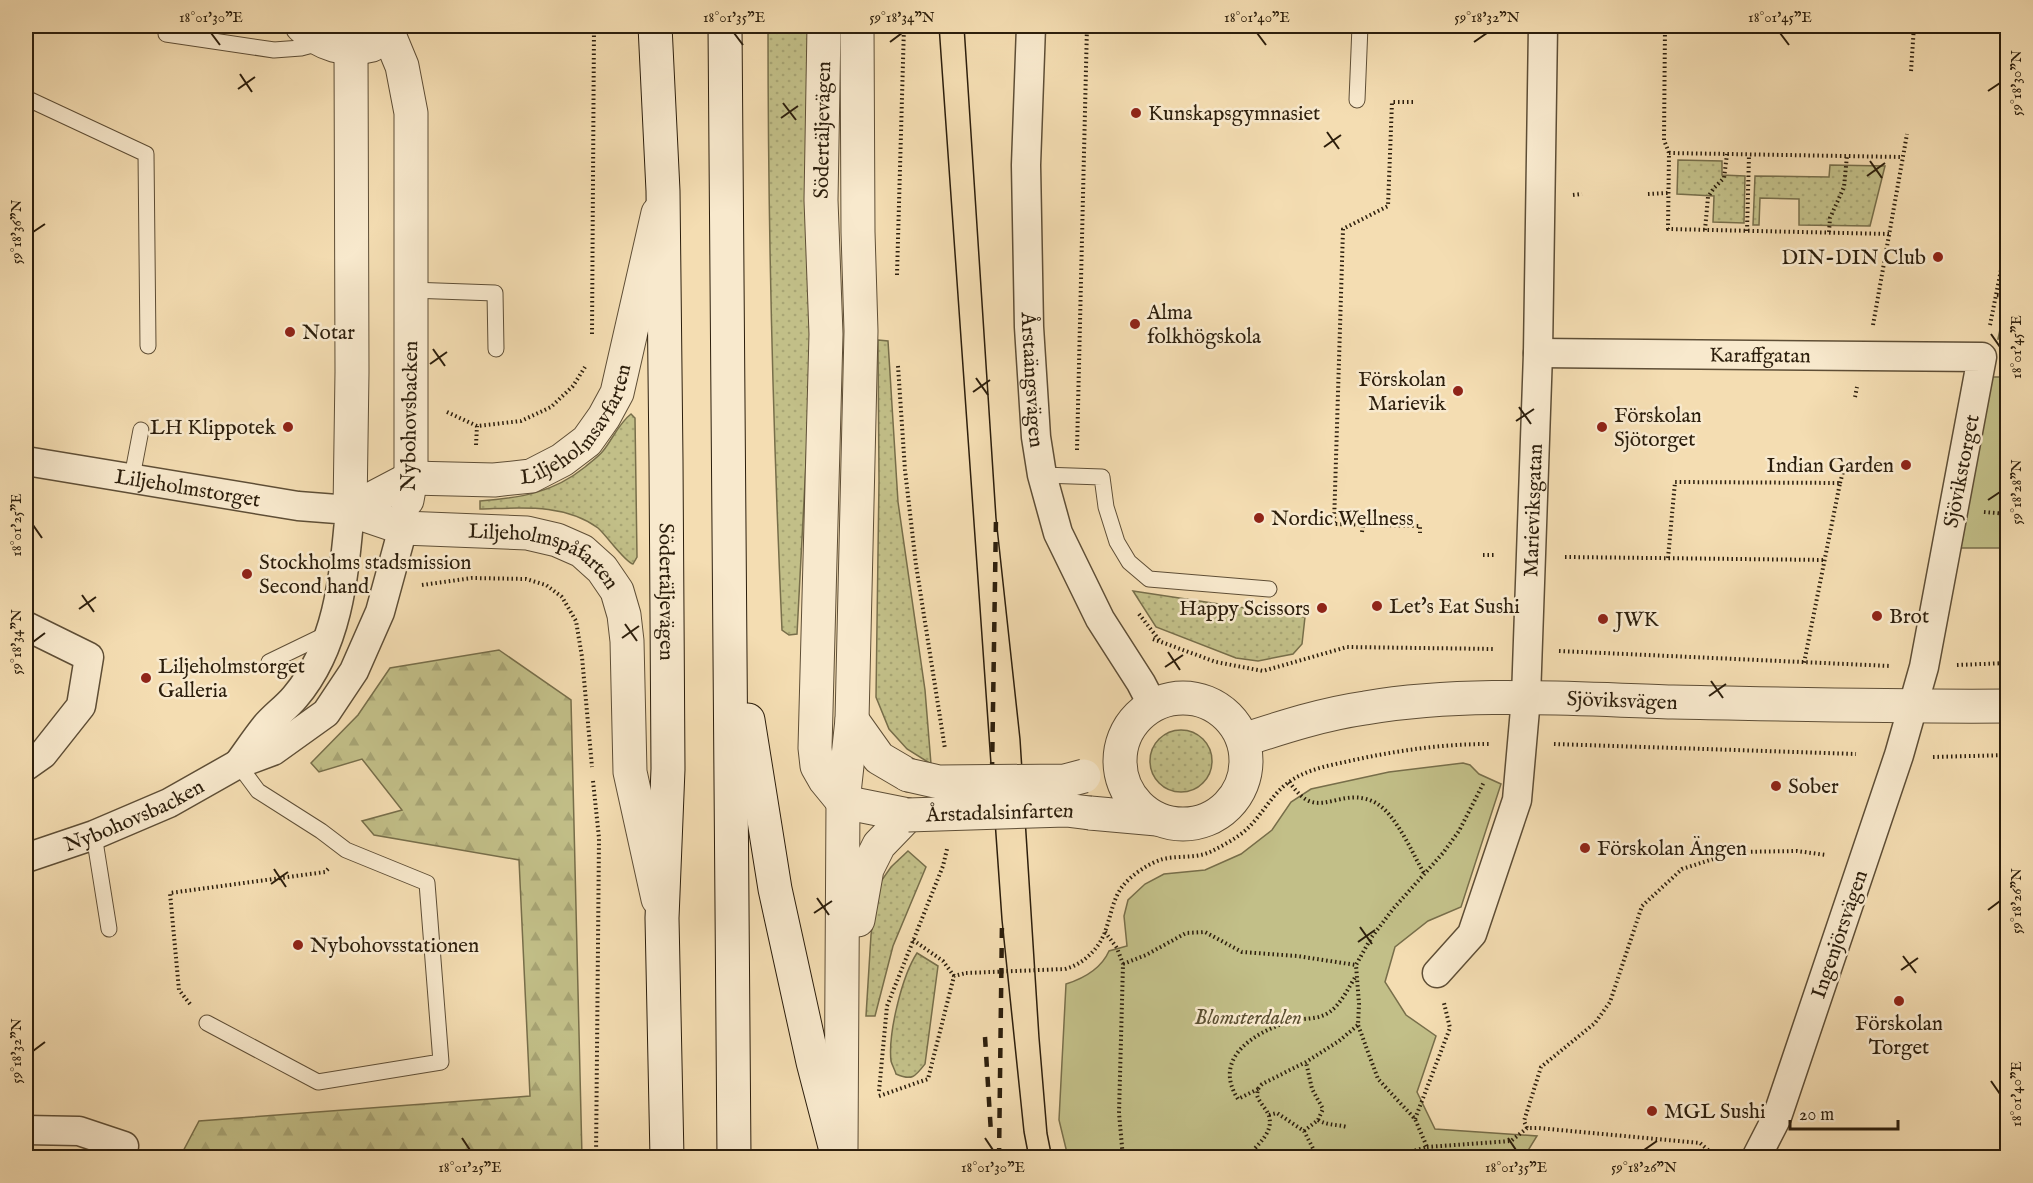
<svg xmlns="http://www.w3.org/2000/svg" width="2033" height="1183" font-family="'IM FELL English',serif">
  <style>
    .grass { fill: url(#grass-dots); stroke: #776e4a; stroke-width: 1.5 }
    .forest { fill: url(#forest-firs); stroke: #776e4a; stroke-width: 1.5 }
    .park { fill: #c2bf88; stroke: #776e4a; stroke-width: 1.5 }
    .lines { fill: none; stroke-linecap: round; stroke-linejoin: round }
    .service-casing { stroke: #5e4e36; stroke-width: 17 }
    .minor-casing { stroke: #5e4e36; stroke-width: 31 }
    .tertiary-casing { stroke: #5e4e36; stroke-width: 35 }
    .secondary-casing { stroke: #2c1e0c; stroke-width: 35 }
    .path { stroke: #2c1e0c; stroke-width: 4; stroke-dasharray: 1.5 3; stroke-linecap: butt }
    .service { stroke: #f8e9cd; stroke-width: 15 }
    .minor { stroke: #f8e9cd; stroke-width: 28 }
    .tertiary { stroke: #f8e9cd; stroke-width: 33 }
    .secondary { stroke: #f8e9cd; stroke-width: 33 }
    .tram { stroke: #2c1e0c; stroke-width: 1.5 }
    .rail { stroke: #2c1e0c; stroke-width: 4.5; stroke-dasharray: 10 10; stroke-linecap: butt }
    .tertiary-bridge-casing { stroke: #5e4e36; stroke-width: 35; stroke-linecap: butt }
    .path-bridge { stroke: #2c1e0c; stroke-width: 4; stroke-dasharray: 1.5 3; stroke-linecap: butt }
    .tertiary-bridge { stroke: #f8e9cd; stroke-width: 33 }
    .ticks { fill: none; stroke: #2c1e0c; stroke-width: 2 }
    .poi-dot { fill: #8f2418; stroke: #f8e9cd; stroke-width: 2 }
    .labels { text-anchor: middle; stroke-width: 5; stroke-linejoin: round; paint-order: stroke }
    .poi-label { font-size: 21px; fill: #2c1e0c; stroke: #f8e9cd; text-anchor: start }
    .street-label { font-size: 21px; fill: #2c1e0c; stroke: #f8e9cd }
    .park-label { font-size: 21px; font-style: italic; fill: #594e31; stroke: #f8e9cd }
    .neatline { fill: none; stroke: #2c1e0c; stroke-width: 2 }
    .ticks-label { font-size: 15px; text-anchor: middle; fill: #2c1e0c }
  </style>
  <defs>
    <pattern id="grass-dots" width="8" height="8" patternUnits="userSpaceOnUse" patternTransform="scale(1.5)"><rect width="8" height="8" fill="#c2bf88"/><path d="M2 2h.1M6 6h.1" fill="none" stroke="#a7a474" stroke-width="1.8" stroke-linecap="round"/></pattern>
    <pattern id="forest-firs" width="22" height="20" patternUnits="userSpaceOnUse" patternTransform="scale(1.5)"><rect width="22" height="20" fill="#c2bf88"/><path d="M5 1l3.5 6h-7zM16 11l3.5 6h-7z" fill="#a7a474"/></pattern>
  </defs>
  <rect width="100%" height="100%" fill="#f4ddb2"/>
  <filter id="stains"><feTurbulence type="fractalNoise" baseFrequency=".00333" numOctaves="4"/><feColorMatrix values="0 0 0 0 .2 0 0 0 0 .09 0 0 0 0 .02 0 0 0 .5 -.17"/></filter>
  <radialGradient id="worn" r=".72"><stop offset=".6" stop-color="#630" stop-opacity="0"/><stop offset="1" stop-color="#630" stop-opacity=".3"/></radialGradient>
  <g class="grass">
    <path d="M768,26H809L813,329L797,634L789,635L782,630C773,429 768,227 768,26Z"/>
    <path d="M1678,160L1722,161V175L1745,176L1744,223L1713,222L1714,196L1677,194Z"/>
    <path d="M1830,165L1885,166L1870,226L1799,225V199L1760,198L1759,225H1753L1755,176L1829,177Z"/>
    <path d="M878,340L888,341L898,502L925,690L931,764L907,749L889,729L876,697L879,481Z"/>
    <path d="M631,414L635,418L637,557L633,564C625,562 607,536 598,528C564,503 520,508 480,509V501C520,498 553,493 585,467C591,462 598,457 603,451C612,440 619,423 631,414Z"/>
    <path d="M1133,591L1305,617L1302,644L1293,654L1258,661L1236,658L1156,627Z"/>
    <circle cx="1181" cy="761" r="31"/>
    <path d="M908,851L926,867L893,946L875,1016H866L871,935L877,887L891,867Z"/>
    <path d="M917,953L938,966L925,1064C915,1077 912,1081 896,1074C895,1070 892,1065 891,1061C888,1033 902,976 917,953Z"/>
  </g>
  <path class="forest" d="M499,650L571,700L582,1157H180L199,1121L530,1096L519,860L374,835L362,821L402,810L362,759L319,772L311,763L358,715L390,668Z"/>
  <g class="park">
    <path d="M2007,291V339H1998L2007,296Z"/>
    <path d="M1990,377H2007V548H1954Z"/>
    <path d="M1463,763L1470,765L1479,774L1501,784L1461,907L1428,921L1395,947L1385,982L1406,1015L1436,1036L1417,1092L1435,1129L1537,1136L1524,1157H1068L1059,1120L1066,984C1085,978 1101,969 1109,951L1127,946L1124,916L1128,900L1145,884L1164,874L1205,870L1241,854L1272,830L1291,802L1311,789L1389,772Z"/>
  </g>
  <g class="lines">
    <g class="service-casing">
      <g id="service">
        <path d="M166,34L274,50L301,48L320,43"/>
        <path d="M26,98L146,154L148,346"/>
        <path d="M1357,100L1360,26"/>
        <path d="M410,290L495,293L496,349"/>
        <path d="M1042,475L1102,477L1106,507L1117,542L1129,562L1149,579L1269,589"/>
        <path d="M132,477L141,430"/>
        <path d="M269,662L329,633"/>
        <path d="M94,835L109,929"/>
        <path d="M207,1023L318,1082L441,1062L427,883L346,850L321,831L258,791L238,764"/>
      </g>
    </g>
    <g class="minor-casing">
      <g id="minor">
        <path id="s1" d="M1031,26L1026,165L1029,327L1036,437L1042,475L1058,533L1100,619L1141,683L1153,706"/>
        <path id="s2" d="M1538,353L1982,357L1924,667L1899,755L1777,1117L1756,1158"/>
        <path id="s3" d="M26,461L298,506L350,510C344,575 339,645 295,697C286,708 274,716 265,727C256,738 247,752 238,764"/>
        <path d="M26,626L89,657L81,706L43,754L26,766"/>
        <path id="s4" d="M26,858L94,835L169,803L238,764L273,751L326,713L354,671L380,612L403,528"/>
        <path id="s5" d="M1437,973L1472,934L1517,800L1526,698L1538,353L1543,26"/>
        <path d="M26,1130L79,1131L124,1146"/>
      </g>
    </g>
    <g class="tertiary-casing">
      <g id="tertiary">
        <path d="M302,26C321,45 346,52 372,45"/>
        <path d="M824,26L821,200L826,334L815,748L817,766L825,780L843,802L908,815"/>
        <path d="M390,37L402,66L411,113V478L407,500"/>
        <path id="s6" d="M350,510L403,528L527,533L557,540L582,551L602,569L617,591L624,615L627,641L630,772L658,899"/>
        <path id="s7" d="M350,510L411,478L494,480L531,476L562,460L587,441L604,417L617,393L658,213"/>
        <path d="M350,510L352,372L351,48"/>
        <circle cx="1183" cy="761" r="63"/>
        <path d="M852,720L879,758L908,775"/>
        <path id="s8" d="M1243,740C1283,727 1323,714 1365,708C1466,691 1570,699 1673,702C1784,704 1896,707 2008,706"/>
        <path d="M1090,813L1157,819"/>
        <path d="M858,920L867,869L879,845L908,815"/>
        <path d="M841,1150L843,802L852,720L861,331L858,232L857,26"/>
      </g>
    </g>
    <g class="secondary-casing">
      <g id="secondary">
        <path id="s9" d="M655,26L663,191L666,461L668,769L662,918L667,1158"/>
        <path d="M725,26L734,1158"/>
        <path d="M748,720L775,889L813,1062L838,1158"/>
      </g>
    </g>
    <g class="path">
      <path d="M1665,26L1664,140L1669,153"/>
      <path d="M1911,71L1914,26"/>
      <path d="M1413,102H1392L1388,206L1343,229L1334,524L1420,526V533"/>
      <path d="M1648,194L1668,193"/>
      <path d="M1573,195L1582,194"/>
      <path d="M1705,230L1708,197L1714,188L1724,178L1727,154"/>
      <path d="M1747,231L1749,155"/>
      <path d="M1829,232L1830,218L1844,187L1847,156"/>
      <path d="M1889,234L1668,229L1669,153L1902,157"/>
      <path d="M897,275L904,26"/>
      <path d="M1997,295L2008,296"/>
      <path d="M1873,325L1907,134"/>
      <path d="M1990,325L2008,235"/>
      <path d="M592,334L594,26"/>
      <path d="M898,366L905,470L916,565L945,749"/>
      <path d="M1855,397L1857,387"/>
      <path d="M447,412L477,426L521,421L551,407L573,386L585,367"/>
      <path d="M476,445L477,426"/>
      <path d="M1077,450L1087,26"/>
      <path d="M1840,483L1843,472"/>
      <path d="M1984,512L2008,514"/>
      <path d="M1362,532L1363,525"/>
      <path d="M1483,555H1495"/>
      <path d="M1565,557L1825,560"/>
      <path d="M1668,558L1675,482L1840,483L1804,663"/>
      <path d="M422,585L472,578L526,579L546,585L562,597L576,621L582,657L592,767"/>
      <path d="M1139,614L1160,641"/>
      <path d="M1153,639L1216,662L1263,671L1347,647L1494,649"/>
      <path d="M1559,651L1890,666"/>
      <path d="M1957,665L2008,663"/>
      <path d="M1554,744L1856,754"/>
      <path d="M1933,757L2008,755"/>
      <path d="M593,781L599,838L596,1158"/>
      <path d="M1289,782C1295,789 1300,797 1309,801C1328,809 1349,788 1376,803C1397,815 1413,855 1425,875"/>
      <path d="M1105,932L1117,948L1123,964L1119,1113L1123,1158"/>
      <path d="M913,940L943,961L954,976"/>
      <path d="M1123,964L1146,955L1186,933L1205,932L1242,952L1297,956L1356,965"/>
      <path d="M1065,969C1084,964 1100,948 1106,929C1111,915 1113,899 1122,887C1131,875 1149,863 1163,859C1180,855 1197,859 1212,851C1224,845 1237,838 1247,829C1262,815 1272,794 1289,782C1306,770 1326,766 1345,762C1393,751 1440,744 1489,744"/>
      <path d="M190,1004L179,990L170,893L325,872L329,868"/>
      <path d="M1258,1089L1238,1099C1212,1059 1253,1033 1288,1022C1302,1017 1315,1021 1328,1013C1341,1005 1348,988 1356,976"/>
      <path d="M879,1091L887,1006L943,866L947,849"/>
      <path d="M879,1096L928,1079L954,976L966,973"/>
      <path d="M1269,1115L1277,1113L1304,1131L1318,1158"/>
      <path d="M1415,1119L1450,1028L1444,1003"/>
      <path d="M1318,1120C1329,1126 1336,1124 1347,1127"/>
      <path d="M1527,1128L1524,1121L1541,1067L1595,1023L1610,1002L1642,906L1682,869L1735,852L1797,851L1826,855"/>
      <path d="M1304,1131L1318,1120L1323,1109L1312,1089L1306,1062"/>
      <path d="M1427,1147L1511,1141L1527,1128H1538L1700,1143L1716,1157"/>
      <path d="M1246,1158C1256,1146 1274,1133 1269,1116C1267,1109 1259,1103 1257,1095L1258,1089L1262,1084L1306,1062L1339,1041L1358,1025"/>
      <path d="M1389,1158L1427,1147L1415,1119L1378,1079L1358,1025L1359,1004L1356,965L1371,938L1393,909L1443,853L1459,831L1484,782"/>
    </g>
    <use href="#service" class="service"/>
    <use href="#minor" class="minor"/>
    <use href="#tertiary" class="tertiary"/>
    <use href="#secondary" class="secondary"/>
    <g class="tram">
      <path d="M939,26L1002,920L1024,1132L1029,1158"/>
      <path d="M964,26L996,518L1020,739L1039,1037L1047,1133L1052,1158"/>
    </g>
    <g class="rail">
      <path d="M992,772L996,518"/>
      <path d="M985,1037L991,1133"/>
      <path d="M999,1158L1002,920"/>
    </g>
    <g class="tertiary-bridge-casing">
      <g id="tertiary-bridge">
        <path d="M908,775L939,782L1065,781L1084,776"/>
        <path id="s10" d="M908,815L1066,810L1090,813"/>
      </g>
    </g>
    <path class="path-bridge" d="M966,973L1065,969"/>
    <use href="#tertiary-bridge" class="tertiary-bridge"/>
  </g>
  <path class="ticks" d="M211,33L220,45M734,33L743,45M1257,33L1266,45M1780,33L1789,45M890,42L902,33M1474,42L1487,33M240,74L252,92M238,89L255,77M1988,91L2000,83M783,103L796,120M781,118L798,106M1327,132L1339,149M1324,147L1341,135M1870,161L1882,178M1867,176L1885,163M33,232L45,224M1991,334L2000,347M433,349L445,366M430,364L447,352M976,378L988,395M973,392L990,380M1519,407L1531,424M1516,421L1534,409M1988,500L2000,492M33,525L42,538M82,595L94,612M79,609L96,597M625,624L637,641M622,638L639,626M33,642L45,633M1168,652L1180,670M1165,667L1183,655M1711,681L1723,698M1709,696L1726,684M274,869L286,887M271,884L288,872M817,898L829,915M1988,910L2000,901M814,913L832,901M1360,927L1372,944M1358,942L1375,930M1903,956L1916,973M1901,970L1918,958M33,1051L45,1042M1991,1081L2000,1094M462,1138L470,1150M985,1138L993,1150M1508,1138L1516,1150M1644,1150L1657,1141"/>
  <g class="poi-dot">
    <circle cx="1136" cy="113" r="6"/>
    <circle cx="1938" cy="257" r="6"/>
    <circle cx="1135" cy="324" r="6"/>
    <circle cx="290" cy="332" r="6"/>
    <circle cx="1458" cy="391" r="6"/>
    <circle cx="288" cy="427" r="6"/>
    <circle cx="1602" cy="427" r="6"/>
    <circle cx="1906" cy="465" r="6"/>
    <circle cx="1259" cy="518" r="6"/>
    <circle cx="247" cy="574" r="6"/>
    <circle cx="1377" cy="606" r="6"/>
    <circle cx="1322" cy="608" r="6"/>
    <circle cx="1877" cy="616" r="6"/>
    <circle cx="1603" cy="619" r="6"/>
    <circle cx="146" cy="678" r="6"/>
    <circle cx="1776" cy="786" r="6"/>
    <circle cx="1585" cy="848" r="6"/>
    <circle cx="298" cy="945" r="6"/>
    <circle cx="1899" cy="1001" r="6"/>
    <circle cx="1652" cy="1111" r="6"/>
  </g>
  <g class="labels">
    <g class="poi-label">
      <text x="1148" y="120">Kunskapsgymnasiet</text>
      <text x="1926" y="264" text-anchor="end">DIN-DIN Club</text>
      <text x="1147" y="319">Alma<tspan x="1147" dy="24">folkhögskola</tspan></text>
      <text x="302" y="339">Notar</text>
      <text x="1446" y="386" text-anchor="end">Förskolan<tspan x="1446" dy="24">Marievik</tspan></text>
      <text x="1614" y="422">Förskolan<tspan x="1614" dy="24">Sjötorget</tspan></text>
      <text x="276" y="434" text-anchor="end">LH Klippotek</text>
      <text x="1894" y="472" text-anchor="end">Indian Garden</text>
      <text x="1271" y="525">Nordic Wellness</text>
      <text x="259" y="569">Stockholms stadsmission<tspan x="259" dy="24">Second hand</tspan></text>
      <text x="1389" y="613">Let's Eat Sushi</text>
      <text x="1310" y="615" text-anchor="end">Happy Scissors</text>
      <text x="1889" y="623">Brot</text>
      <text x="1615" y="626">JWK</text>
      <text x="158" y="673">Liljeholmstorget<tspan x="158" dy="24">Galleria</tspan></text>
      <text x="1788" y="793">Sober</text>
      <text x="1597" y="855">Förskolan Ängen</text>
      <text x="310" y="952">Nybohovsstationen</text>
      <text x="1899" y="1030" text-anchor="middle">Förskolan<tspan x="1899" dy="24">Torget</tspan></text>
      <text x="1664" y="1118">MGL Sushi</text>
    </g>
    <g class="street-label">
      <text transform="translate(822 130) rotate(-89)" y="7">Södertäljevägen</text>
      <text dy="7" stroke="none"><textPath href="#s2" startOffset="222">Karaffgatan</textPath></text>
      <text dy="7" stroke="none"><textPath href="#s1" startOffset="354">Årstaängsvägen</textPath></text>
      <text transform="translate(409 416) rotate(-89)" y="7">Nybohovsbacken</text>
      <text dy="7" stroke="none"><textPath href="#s7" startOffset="260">Liljeholmsavfarten</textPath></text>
      <text transform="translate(1961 471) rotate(-79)" y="7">Sjövikstorget</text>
      <text dy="7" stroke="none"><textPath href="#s3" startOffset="164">Liljeholmstorget</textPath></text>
      <text dy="7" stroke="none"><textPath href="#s5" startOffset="484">Marieviksgatan</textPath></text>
      <text dy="7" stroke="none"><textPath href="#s6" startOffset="204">Liljeholmspåfarten</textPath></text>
      <text dy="7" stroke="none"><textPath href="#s9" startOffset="566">Södertäljevägen</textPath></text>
      <text dy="7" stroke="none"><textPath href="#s8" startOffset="384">Sjöviksvägen</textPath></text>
      <text dy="7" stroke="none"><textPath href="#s10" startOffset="92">Årstadalsinfarten</textPath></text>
      <text dy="7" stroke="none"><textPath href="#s4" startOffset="116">Nybohovsbacken</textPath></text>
      <text transform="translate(1839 934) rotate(-71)" y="7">Ingenjörsvägen</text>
    </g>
    <g class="park-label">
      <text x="1248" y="1024">Blomsterdalen</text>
    </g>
  </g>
  <rect width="2033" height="1183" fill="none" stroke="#f4ddb2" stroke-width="66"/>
  <path d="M1790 1120v9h108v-9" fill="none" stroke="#2c1e0c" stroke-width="3"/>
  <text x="1799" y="1120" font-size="18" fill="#2c1e0c" stroke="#f8e9cd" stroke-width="4.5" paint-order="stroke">20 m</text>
  <rect x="33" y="33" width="1967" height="1117" class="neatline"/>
  <g class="ticks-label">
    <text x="211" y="22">18°01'30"E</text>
    <text x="734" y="22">18°01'35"E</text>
    <text x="902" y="22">59°18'34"N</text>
    <text x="1257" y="22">18°01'40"E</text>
    <text x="1487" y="22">59°18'32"N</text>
    <text x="1780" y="22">18°01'45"E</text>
    <text transform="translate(2016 83) rotate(-90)" y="5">59°18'30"N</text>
    <text transform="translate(16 232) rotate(-90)" y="5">59°18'36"N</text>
    <text transform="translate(2016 347) rotate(-90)" y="5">18°01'45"E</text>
    <text transform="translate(2016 492) rotate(-90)" y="5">59°18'28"N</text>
    <text transform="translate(16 525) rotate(-90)" y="5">18°01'25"E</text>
    <text transform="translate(16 642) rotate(-90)" y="5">59°18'34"N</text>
    <text transform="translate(2016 901) rotate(-90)" y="5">59°18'26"N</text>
    <text transform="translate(16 1051) rotate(-90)" y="5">59°18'32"N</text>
    <text transform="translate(2016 1094) rotate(-90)" y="5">18°01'40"E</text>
    <text x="470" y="1172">18°01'25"E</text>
    <text x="993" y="1172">18°01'30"E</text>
    <text x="1516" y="1172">18°01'35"E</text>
    <text x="1644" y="1172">59°18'26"N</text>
  </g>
  <rect width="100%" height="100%" filter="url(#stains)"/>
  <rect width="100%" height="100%" fill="url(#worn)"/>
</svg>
